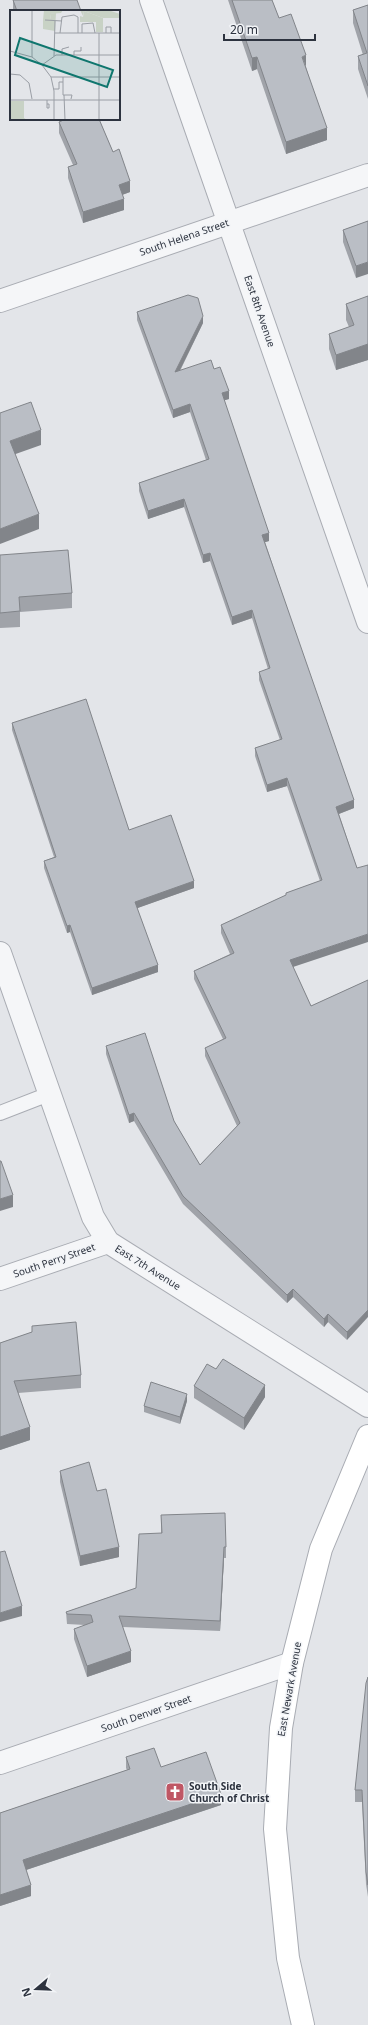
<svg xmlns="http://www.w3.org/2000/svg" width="368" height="2025" font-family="'Noto Sans',sans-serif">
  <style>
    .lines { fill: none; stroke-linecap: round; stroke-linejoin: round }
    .lane-casing { stroke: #a9acb3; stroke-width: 16 }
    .street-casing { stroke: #a9acb3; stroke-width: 24 }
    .secondary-casing { stroke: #a9acb3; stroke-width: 24 }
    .lane { stroke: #f5f6f8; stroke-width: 14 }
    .street { stroke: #f5f6f8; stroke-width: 22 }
    .secondary { stroke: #fff; stroke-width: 22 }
    .wall { fill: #a0a3a9 }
    .shaded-wall { fill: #82858a }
    .building { fill: #babec5; stroke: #82858a }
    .labels { text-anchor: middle; stroke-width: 3; stroke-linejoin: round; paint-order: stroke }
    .street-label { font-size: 10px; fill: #2d333f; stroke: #f2f4f7 }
    .poi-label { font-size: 10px; font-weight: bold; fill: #2d333f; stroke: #f2f4f7; text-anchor: start }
    .inset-road { fill: none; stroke: #9a9ea5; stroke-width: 1 }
    .view { fill: #0f766e; fill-opacity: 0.15; stroke: #0f766e; stroke-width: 2 }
    .inset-edge { fill: none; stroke: #2d333f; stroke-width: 2 }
  </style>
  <rect width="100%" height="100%" fill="#e3e5e9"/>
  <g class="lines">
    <g class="lane-casing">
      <path id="lane" d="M0,1113L49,1094"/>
    </g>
    <g class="street-casing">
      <g id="street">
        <path d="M151,0L368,622"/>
        <path d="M0,301L368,175"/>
        <path d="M0,953L93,1217L108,1242L368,1406"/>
        <path d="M0,1279L108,1242"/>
        <path d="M0,1763L292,1663"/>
      </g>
    </g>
    <g class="secondary-casing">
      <path id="secondary" d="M303,2025L288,1958L275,1829L281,1728L292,1663L321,1549L368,1436"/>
    </g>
    <use href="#lane" class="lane"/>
    <use href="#street" class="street"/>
    <use href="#secondary" class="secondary"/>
  </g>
  <g class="wall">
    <path d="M13,0L81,11H13Z"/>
    <path d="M228,0H272L279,18L306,67L327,140L286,154L257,69L252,71Z"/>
    <path d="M368,5V99L358,69V56L363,55L353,23V10Z"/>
    <path d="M62,119H99L130,192L122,195L124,210L83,223L68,178V167L73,165L59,133V122L63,120Z"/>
    <path d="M368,221L356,278L343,242V230Z"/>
    <path d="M368,296V360L336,370L329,349V334L349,327L346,320V304Z"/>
    <path d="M137,312L203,323L180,371L214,369L229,399L224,400L269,541L265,542L354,808L339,814L357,868L293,967L311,1006L368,980L347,1340L328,1322L324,1327L293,1297L287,1303L183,1204L134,1121L129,1123L106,1054V1046L174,1121L200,1165L237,1126L205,1056V1048L223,1039L194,979V971L230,954L221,933V925L286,895V893L320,881L287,786L267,792L255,756V748L280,740L259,680V672L268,669L252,618L232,625L210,561L203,563L184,507L148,519L139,491V483L206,460L190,412L173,418L137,320Z"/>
    <path d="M0,555L72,593V608L20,612V627L0,628Z"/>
    <path d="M12,723L129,830L194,888L137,908L158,972L92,995L70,932L67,933L44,868V861L54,857L12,730Z"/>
    <path d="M32,1326L81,1375V1388L18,1393L30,1440L0,1450V1343L32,1332Z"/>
    <path d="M216,1369L265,1397L244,1430L194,1398V1386Z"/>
    <path d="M187,1401L180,1424L144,1412V1406Z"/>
    <path d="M60,1471L97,1491L119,1557L80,1566L60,1482Z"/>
    <path d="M161,1515L226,1547V1558H224L220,1631L123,1627L131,1662L87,1677L74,1639V1629L85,1625L67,1624L66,1612L136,1588L161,1533Z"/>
    <path d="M368,1677V1897L366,1884L362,1802H355V1790Z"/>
    <path d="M126,1757L161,1767L221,1805L26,1870L31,1896L0,1906V1813L127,1770L126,1768Z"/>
  </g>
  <g class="shaded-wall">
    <path d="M306,55V67L302,57Z"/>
    <path d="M257,57V69L252,71V58Z"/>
    <path d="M327,128V140L286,154V142Z"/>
    <path d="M130,181V192L119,196V185Z"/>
    <path d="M124,199V210L83,223V212Z"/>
    <path d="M368,262V274L356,278V266Z"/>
    <path d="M203,316V323L175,380V372Z"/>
    <path d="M368,344V360L336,370V355Z"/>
    <path d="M229,391V399L222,401V393Z"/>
    <path d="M190,404V412L173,418V410Z"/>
    <path d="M41,430V445L10,456V441Z"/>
    <path d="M184,499V507L148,519V511Z"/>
    <path d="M39,514V529L0,544V529Z"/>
    <path d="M269,533V541L262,543V535Z"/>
    <path d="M210,553V561L203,563V555Z"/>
    <path d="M252,610V618L232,625V617Z"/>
    <path d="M287,778V786L267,792V785Z"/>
    <path d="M354,800V808L336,815V807Z"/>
    <path d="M194,881V888L135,909V902Z"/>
    <path d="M70,925V932L67,933V926Z"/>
    <path d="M368,934V942L290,968V960Z"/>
    <path d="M158,965V972L92,995V988Z"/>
    <path d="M134,1113V1121L129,1123V1115Z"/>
    <path d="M13,1195V1207L0,1211V1199Z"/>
    <path d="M293,1289V1297L287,1303V1295Z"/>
    <path d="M368,1310V1317L347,1340V1332Z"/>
    <path d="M328,1314V1322L324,1327V1319Z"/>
    <path d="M265,1385V1397L244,1430V1418Z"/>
    <path d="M187,1394V1401L180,1424V1417Z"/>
    <path d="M30,1427V1440L0,1450V1437Z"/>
    <path d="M119,1547V1557L80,1566V1556Z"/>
    <path d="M224,1547V1558L220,1631V1621Z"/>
    <path d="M22,1606V1616L0,1622V1613Z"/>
    <path d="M131,1651V1662L87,1677V1666Z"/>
    <path d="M221,1794V1805L23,1871V1860Z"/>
    <path d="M31,1885V1896L0,1906V1895Z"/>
  </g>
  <g class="building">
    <path d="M13,0H77L81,11H17Z"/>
    <path d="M232,0H272L279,18L291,14L306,55L302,57L327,128L286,142L257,57L252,58Z"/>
    <path d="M368,5V86L358,56L367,53L353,10Z"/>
    <path d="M66,119H99L113,152L119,149L130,181L119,185L124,199L83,212L68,167L77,164L59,122Z"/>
    <path d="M368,221V262L356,266L343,230Z"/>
    <path d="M188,295L198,298L203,316L175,372L211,360L214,369L220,367L229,391L222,393L269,533L262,535L354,800L336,807L357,868L368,865V934L290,960L311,1006L368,980V1310L347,1332L328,1314L324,1319L293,1289L287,1295L183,1196L134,1113L129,1115L106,1046L145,1033L174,1121L200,1165L240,1123L205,1048L226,1038L194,971L234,953L221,925L286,895V893L322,880L287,778L267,785L255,748L282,739L259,672L270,668L252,610L232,617L210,553L203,555L184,499L148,511L139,483L209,459L190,404L173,410L137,312Z"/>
    <path d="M368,296V344L336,355L329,334L354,325L346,304Z"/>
    <path d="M31,402L41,430L10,441L39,514L0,529V413Z"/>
    <path d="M68,550L72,593L19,597L20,611L0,613V555Z"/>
    <path d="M86,699L129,830L171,815L194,881L135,902L158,965L92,988L70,925L67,926L44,861L56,857L12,723Z"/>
    <path d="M0,1161H1L13,1195L0,1199Z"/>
    <path d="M76,1322L81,1375L14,1381L30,1427L0,1437V1343L32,1332V1326Z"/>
    <path d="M223,1359L265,1385L244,1418L194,1386L207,1364L216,1369Z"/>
    <path d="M151,1382L187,1394L180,1417L144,1406Z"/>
    <path d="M89,1462L97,1491L106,1489L119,1547L80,1556L60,1471Z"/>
    <path d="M225,1513L226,1547H224L220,1621L119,1616L131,1651L87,1666L74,1629L93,1622L91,1615L67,1614L66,1612L136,1588L139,1534L162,1533L161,1515Z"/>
    <path d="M5,1551L22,1606L0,1613V1552Z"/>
    <path d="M368,1677V1885L366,1872L362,1790H355L366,1683Z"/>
    <path d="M154,1748L161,1767L206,1752L221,1794L23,1860L31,1885L0,1895V1813L130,1769L126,1757Z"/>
  </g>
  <defs>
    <g id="church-square" transform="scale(1)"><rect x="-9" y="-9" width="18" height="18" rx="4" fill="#bf5765" stroke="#f2f4f7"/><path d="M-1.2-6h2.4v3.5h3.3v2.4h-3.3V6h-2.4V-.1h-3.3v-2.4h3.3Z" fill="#fff"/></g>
  </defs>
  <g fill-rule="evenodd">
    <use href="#church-square" x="175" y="1792"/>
  </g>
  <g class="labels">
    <g class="street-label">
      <text transform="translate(184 237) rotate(-19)" y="4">South Helena Street</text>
      <text transform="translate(260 311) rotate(71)" y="4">East 8th Avenue</text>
      <text transform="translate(54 1260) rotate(-19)" y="4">South Perry Street</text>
      <text transform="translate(148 1267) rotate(32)" y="4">East 7th Avenue</text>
      <text transform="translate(289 1689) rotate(-80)" y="4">East Newark Avenue</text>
      <text transform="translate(146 1713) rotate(-19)" y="4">South Denver Street</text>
    </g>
    <g class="poi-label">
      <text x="189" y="1790">South Side<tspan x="189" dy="12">Church of Christ</tspan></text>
    </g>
  </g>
  <g transform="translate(10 10)">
    <rect width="110" height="110" fill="#e3e5e9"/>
    <path d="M74,1L93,8V22H86V12H70V6L73,7ZM46,3L45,21L33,19V10H41L40,4Z" fill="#c8d2c5"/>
    <path d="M34,0H53L51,3L40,4L41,10H33ZM70,0H98L110,4V8H93L74,1L73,6Z" fill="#c8d2c5"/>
    <path d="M0,91H14V108L17,110H0Z" fill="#c8d2c5"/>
    <path class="inset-road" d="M22,0V47M35,10L52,11M45,23H110M50,23L52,7L64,5L68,7V23M72,23V14L83,13L85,23M89,23V110M96,23V17H101V23M0,41L22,47L32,55L41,67L44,81V110M52,45V39L59,37M64,45V41H71V37M44,46L45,11M32,55L46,45H110M0,64L10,65L19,73L22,89M41,67H110M53,67V85H62L61,89M0,78V0M44,79H49V72H53M54,85L55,110M0,90H110M37,94H39V98H37V90"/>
    <path class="view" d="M10,28L103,60L97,77L5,45Z"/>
    <rect width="110" height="110" class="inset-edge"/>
  </g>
  <g transform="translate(36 1989) rotate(251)" stroke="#f2f4f7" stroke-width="3" paint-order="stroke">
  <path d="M0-3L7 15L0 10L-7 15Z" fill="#2d333f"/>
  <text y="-6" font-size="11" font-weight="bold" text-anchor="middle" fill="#2d333f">N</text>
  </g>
  <path d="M224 34v6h91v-6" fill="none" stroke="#2d333f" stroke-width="2"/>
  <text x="230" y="34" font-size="12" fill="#2d333f" stroke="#f2f4f7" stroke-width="3" paint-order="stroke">20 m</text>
</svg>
